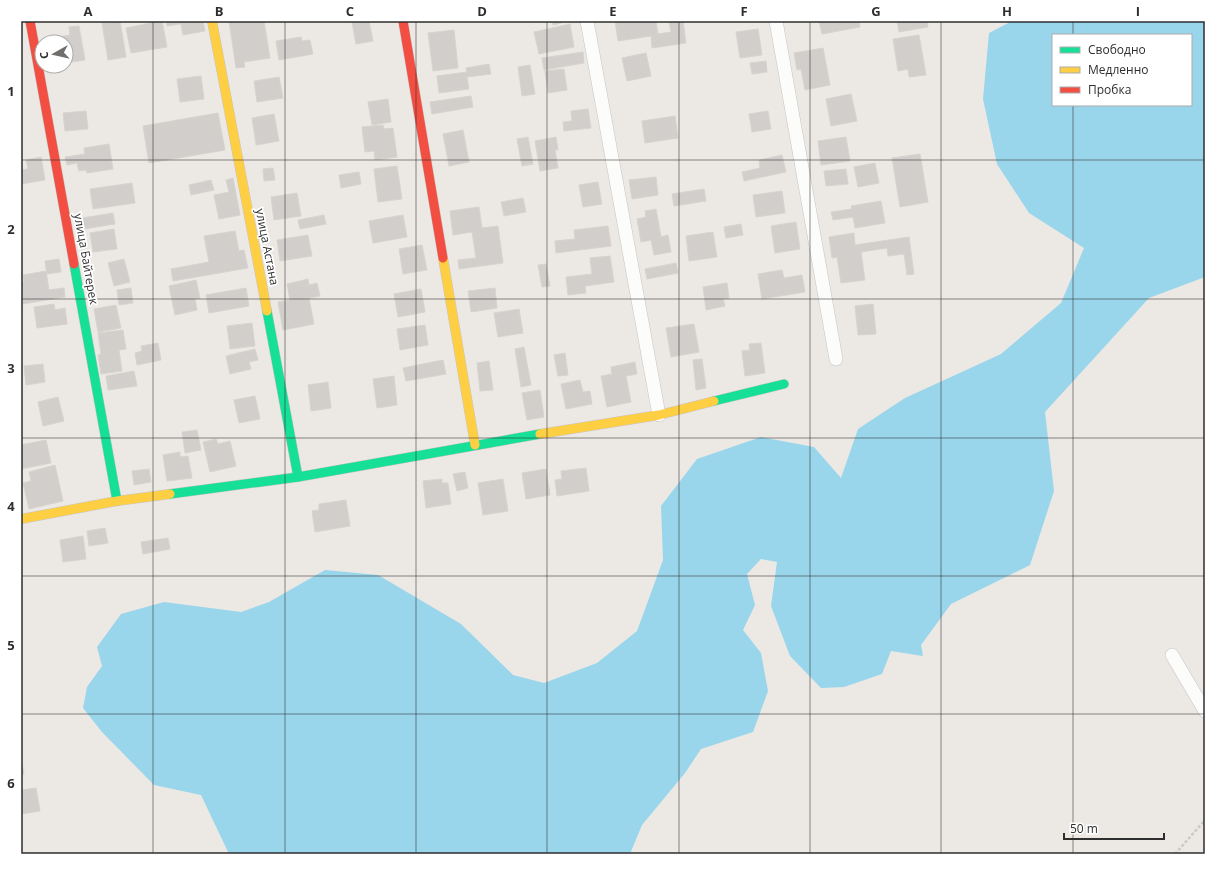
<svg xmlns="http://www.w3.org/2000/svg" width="1226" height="875" font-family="'Open Sans',sans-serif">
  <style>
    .water { fill: #99d6ec; fill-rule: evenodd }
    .building { fill: #d1cecb; stroke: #d7d4d0 }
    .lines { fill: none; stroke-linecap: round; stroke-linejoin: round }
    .street-casing { stroke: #c5c4c5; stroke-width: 14 }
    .fast-casing { stroke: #c5c4c5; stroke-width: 10 }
    .slow-casing { stroke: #c5c4c5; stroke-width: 10 }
    .jam-casing { stroke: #c5c4c5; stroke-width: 10 }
    .path { stroke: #c9c9c8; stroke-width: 2.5; stroke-dasharray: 3 2; stroke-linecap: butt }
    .street { stroke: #fcfcfb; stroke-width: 13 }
    .fast { stroke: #16e098; stroke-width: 9 }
    .slow { stroke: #ffcf43; stroke-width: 9 }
    .jam { stroke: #f24e42; stroke-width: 9 }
    .grid { fill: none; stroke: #2e2e2e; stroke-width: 1; stroke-opacity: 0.55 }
    .labels { text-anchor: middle; stroke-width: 3.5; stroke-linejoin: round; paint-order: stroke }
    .street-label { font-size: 12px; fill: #2e2e2e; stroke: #fff }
    .neatline { fill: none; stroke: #2e2e2e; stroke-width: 1.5 }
    .grid-label { font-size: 13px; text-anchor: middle; font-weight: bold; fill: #2e2e2e }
  </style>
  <rect width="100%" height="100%" fill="#ece8e4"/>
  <path class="water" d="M1012,21H1205V277L1149,298L1045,412L1054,491L1030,565L951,604L921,645L923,656L891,651L882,674L844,687L821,688L790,656L771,606L777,562L761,559L747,574L755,605L743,630L761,653L768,691L753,732L701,749L685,773L642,825L630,854H229L201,795L154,785L102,732L83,708L87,687L102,666L97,647L121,614L164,602L241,612L269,602L325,570L378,575L461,624L513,675L544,683L597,663L637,631L663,560L661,506L697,459L761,437L814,447L841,478L858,429L905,398L1001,354L1061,303L1084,248L1029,213L997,164L983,99L989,33ZM1053,35H1191V105H1053Z"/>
  <g class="building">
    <path d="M116,21H120L126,57L108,60L102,23Z"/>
    <path d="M151,21H162L167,47L131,53L126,28L151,23Z"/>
    <path d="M166,21H203L205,31L183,35L181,24L167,26Z"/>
    <path d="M229,21H264L270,58L244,62L245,67L236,68Z"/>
    <path d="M360,21H369L373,41L356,44L352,22Z"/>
    <path d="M552,21H561V23L553,25Z"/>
    <path d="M615,21H656L658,34L671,32L669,21H683L686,43L652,48L651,36L618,41Z"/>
    <path d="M819,21H859L860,27L822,34Z"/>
    <path d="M897,21H927L928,27L899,32Z"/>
    <path d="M570,24L574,47L539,54L534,32Z"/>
    <path d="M79,26L85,60L66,63V42H58V37L70,35L69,27Z"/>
    <path d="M758,29L762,55L740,58L736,32Z"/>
    <path d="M454,30L458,68L433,71L428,33Z"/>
    <path d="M919,35L926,75L909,77L908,69L898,71L893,39Z"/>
    <path d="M301,37L302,41L310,40L313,54L279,60L276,41Z"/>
    <path d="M823,48L830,85L805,90L801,69L797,70L794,53Z"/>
    <path d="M583,52L584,63L544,70L542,58Z"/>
    <path d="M646,53L651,76L627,81L622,58Z"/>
    <path d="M766,61L767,72L752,74L750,63Z"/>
    <path d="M489,64L491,74L467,77L469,89L439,93L437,76L467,72L466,68Z"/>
    <path d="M530,65L535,94L522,96L518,67Z"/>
    <path d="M564,69L567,90L548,93L545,71Z"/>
    <path d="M201,76L204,99L180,102L177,79Z"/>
    <path d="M279,77L283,98L257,102L254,81Z"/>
    <path d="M851,94L857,121L831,126L826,99Z"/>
    <path d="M471,96L473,107L432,114L430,102Z"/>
    <path d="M388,99L391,122L372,125L368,102Z"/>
    <path d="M588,109L591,128L564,131L563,122L572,121L571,111Z"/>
    <path d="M86,111L88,129L65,131L63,113Z"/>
    <path d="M768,111L771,129L752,132L749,114Z"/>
    <path d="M218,113L225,150L149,163L143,126Z"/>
    <path d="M274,114L279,141L256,145L252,118Z"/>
    <path d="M675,116L678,138L645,143L642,121Z"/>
    <path d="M383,125L384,129L393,128L397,157L375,160L374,151L365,152L362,127Z"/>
    <path d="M463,130L469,162L449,166L443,134Z"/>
    <path d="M528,137L533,164L522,166L517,139Z"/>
    <path d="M556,137L558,150H555L558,168L540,171L535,141Z"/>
    <path d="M846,137L850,161L821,165L818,141Z"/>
    <path d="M109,144L113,169L87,173L86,170L79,171L77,163L67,165L65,157L85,154L84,148Z"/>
    <path d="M920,154L928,202L900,207L892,158Z"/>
    <path d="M782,155L786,172L744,181L742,172L760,168L759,160Z"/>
    <path d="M41,157L45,180L21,184V170L28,169L26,160Z"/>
    <path d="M875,163L879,183L858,187L854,167Z"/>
    <path d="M397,166L402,199L378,202L374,169Z"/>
    <path d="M273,168L275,180L264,181L263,169Z"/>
    <path d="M846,169L848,184L826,186L824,171Z"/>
    <path d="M359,172L361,184L341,188L339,175Z"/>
    <path d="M656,177L658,195L632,199L629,180Z"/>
    <path d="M233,178L240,215L219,219L214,195L229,192L226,180Z"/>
    <path d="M211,180L214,190L191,195L189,185Z"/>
    <path d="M598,182L602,204L583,207L579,185Z"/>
    <path d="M132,183L135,203L93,209L90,189Z"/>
    <path d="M704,189L706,201L674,206L672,194Z"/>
    <path d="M782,191L785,213L756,217L753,195Z"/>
    <path d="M297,193L301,216L274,220L271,197Z"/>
    <path d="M523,198L526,212L504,216L501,202Z"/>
    <path d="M881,201L885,223L855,228L853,217L833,220L831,212L852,209L851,206Z"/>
    <path d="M479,207L482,228L498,226L503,263L459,269L458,260L476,258L472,232L453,235L450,211Z"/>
    <path d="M656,209L661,237L668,235L671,252L654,255L651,240L641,242L637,219L646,217L645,211Z"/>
    <path d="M113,213L115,224L84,229L82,218Z"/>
    <path d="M324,215L326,224L300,229L298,220Z"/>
    <path d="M403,215L407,237L373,243L369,221Z"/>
    <path d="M796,222L800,249L775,253L771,226Z"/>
    <path d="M741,224L743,235L726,238L724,227Z"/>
    <path d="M608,226L611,246L556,253L555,241L575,239L574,230Z"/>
    <path d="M114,229L117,249L93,252L90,233Z"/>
    <path d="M235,231L239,251L244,250L248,268L173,281L171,269L209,262L204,236Z"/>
    <path d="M713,232L717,257L689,261L686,236Z"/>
    <path d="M854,233L855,245L909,237L914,274L907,275L904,254L888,256L887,248L861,252L865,280L841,283L837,257L832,258L829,237Z"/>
    <path d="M308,235L312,256L280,261L277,240Z"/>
    <path d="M422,245L427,270L403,274L399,249Z"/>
    <path d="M610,256L614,282L585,286L586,293L568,295L566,277L592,274L590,258Z"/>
    <path d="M59,259L61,272L47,274L45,261Z"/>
    <path d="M124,259L130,282L114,286L108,263Z"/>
    <path d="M676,263L678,273L647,279L645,269Z"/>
    <path d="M546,264L550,286L542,287L538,265Z"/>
    <path d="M782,270L784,278L802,275L805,292L762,299L758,274Z"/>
    <path d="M46,271L49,290L64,288L65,297L23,304L21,282H24L23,275Z"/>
    <path d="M308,279L309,285L317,283L320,296L309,298L314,324L283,330L278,302L290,300L287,284Z"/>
    <path d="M196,280L200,298L195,299L197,310L175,315L169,286Z"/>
    <path d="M727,283L729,298L723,299L725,306L706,310L703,287Z"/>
    <path d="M131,288L133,303L119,305L117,290Z"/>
    <path d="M246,288L249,306L209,313L206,295Z"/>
    <path d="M495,288L497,308L471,312L468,291Z"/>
    <path d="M421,289L425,312L398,317L394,294Z"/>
    <path d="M54,304L55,310L65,308L67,324L37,328L34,307Z"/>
    <path d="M873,304L876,334L858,335L855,306Z"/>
    <path d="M116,305L121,328L98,332L94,309Z"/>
    <path d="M519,309L523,333L498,337L494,313Z"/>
    <path d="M252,323L255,346L230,349L227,326Z"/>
    <path d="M694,324L699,352L671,357L666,328Z"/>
    <path d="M425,325L428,345L400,350L397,329Z"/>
    <path d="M123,330L126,349L119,350L122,371L101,374L98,355L101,354L98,333Z"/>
    <path d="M158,343L161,360L137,365L135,353L142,351L141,346Z"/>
    <path d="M761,343L765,373L745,376L742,351L750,350L749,344Z"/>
    <path d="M524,347L531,385L521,387L515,349Z"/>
    <path d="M255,349L258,360L249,362L251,369L230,374L226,356Z"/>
    <path d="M565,353L568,375L558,376L554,355Z"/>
    <path d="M702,359L706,388L696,390L693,360Z"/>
    <path d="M443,360L446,374L406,381L403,368Z"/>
    <path d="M489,361L493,390L480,391L477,363Z"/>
    <path d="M635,362L637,374L626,376L631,402L607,407L601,376L612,374L611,367Z"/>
    <path d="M43,364L45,382L26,385L24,366Z"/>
    <path d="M134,371L137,386L108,390L106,376Z"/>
    <path d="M394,376L397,405L377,408L373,379Z"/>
    <path d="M580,380L583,392L590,391L592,404L566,409L561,384Z"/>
    <path d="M328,382L331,408L311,411L308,385Z"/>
    <path d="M540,390L544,417L527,420L522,393Z"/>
    <path d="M255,396L260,419L239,423L234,400Z"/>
    <path d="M58,397L64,421L43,426L38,402Z"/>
    <path d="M197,430L201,450L185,453L182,432Z"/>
    <path d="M216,439L218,444L230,441L236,466L210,472L203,442Z"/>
    <path d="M46,440L51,463L21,469V445Z"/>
    <path d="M180,452V457L188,456L192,478L167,481L163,455Z"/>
    <path d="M55,465L63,501L29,509L23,483L31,481L29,472Z"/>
    <path d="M586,468L589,491L557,496L555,480L562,479L561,471Z"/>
    <path d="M149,469L151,482L134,485L132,471Z"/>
    <path d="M546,469L550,495L526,499L522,473Z"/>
    <path d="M465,472L468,488L457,491L453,474Z"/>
    <path d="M442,479V483H448L451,504L426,508L423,481Z"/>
    <path d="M503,479L508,511L483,515L478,483Z"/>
    <path d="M346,500L350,526L315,532L312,511L319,510V504Z"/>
    <path d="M105,528L108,543L89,546L87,531Z"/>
    <path d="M83,536L86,559L63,562L60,540Z"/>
    <path d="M168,538L170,549L143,554L141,542Z"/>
    <path d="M21,758L24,774L21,775Z"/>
    <path d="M36,788L40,811L21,814V790Z"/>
  </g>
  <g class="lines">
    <g class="street-casing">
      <g id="street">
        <path d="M587,21L659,415"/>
        <path d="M776,21L836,359"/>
        <path d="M1172,655L1205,711"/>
      </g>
    </g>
    <g class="fast-casing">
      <g id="fast">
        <path d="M74,264L117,501"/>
        <path d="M267,311L298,477"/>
        <path d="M714,401L784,384"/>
        <path d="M170,494L298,477L540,434"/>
      </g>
    </g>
    <g class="slow-casing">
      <g id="slow">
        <path d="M212,21L267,311"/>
        <path d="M443,258L475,445"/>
        <path d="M540,434L659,415L714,401"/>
        <path d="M21,519L117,501L170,494"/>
      </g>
    </g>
    <g class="jam-casing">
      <g id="jam">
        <path d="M30,21L74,264"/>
        <path d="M403,21L443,258"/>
      </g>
    </g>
    <path class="path" d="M1175,854L1205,820"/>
    <use href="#street" class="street"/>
    <use href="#fast" class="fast"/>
    <use href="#slow" class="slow"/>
    <use href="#jam" class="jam"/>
  </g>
  <path class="grid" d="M153,21V854M285,21V854M416,21V854M547,21V854M679,21V854M810,21V854M941,21V854M1073,21V35M1073,105V854M21,160H1205M21,299H1205M21,438H1205M21,576H1205M21,714H1205"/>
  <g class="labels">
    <g class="street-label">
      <text transform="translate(267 247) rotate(79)" y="4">улица Астана</text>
      <text transform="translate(86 259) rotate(80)" y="4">улица Байтерек</text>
    </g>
  </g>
  <rect width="1226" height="875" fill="none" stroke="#ffffff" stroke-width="44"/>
  <rect x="1052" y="34" width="140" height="72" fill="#ffffff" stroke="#ababab"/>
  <rect x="1060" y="47" width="20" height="6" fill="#16e098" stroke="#ababab"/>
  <text x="1088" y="54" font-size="12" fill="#2e2e2e">Свободно</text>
  <rect x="1060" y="67" width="20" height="6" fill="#ffcf43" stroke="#ababab"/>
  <text x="1088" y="74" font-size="12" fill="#2e2e2e">Медленно</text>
  <rect x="1060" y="87" width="20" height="6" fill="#f24e42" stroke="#ababab"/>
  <text x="1088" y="94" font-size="12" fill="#2e2e2e">Пробка</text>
  <g transform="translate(54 54) rotate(262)"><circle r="19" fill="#ffffff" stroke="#ababab"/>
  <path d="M0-3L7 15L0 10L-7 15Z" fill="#706f6e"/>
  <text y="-6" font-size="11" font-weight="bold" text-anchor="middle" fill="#2e2e2e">С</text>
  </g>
  <path d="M1064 833v6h100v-6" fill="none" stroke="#2e2e2e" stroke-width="2"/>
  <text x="1070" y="833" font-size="12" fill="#2e2e2e" stroke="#ffffff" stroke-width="3" paint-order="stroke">50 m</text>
  <rect x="22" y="22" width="1182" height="831" class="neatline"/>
  <g class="grid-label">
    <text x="88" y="16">A</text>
    <text x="219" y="16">B</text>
    <text x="350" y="16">C</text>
    <text x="482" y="16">D</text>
    <text x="613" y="16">E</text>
    <text x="744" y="16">F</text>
    <text x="876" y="16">G</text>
    <text x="1007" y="16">H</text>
    <text x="1138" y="16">I</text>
    <text x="11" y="96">1</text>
    <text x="11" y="234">2</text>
    <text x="11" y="373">3</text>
    <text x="11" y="511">4</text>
    <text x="11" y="650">5</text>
    <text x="11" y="788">6</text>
  </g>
</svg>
